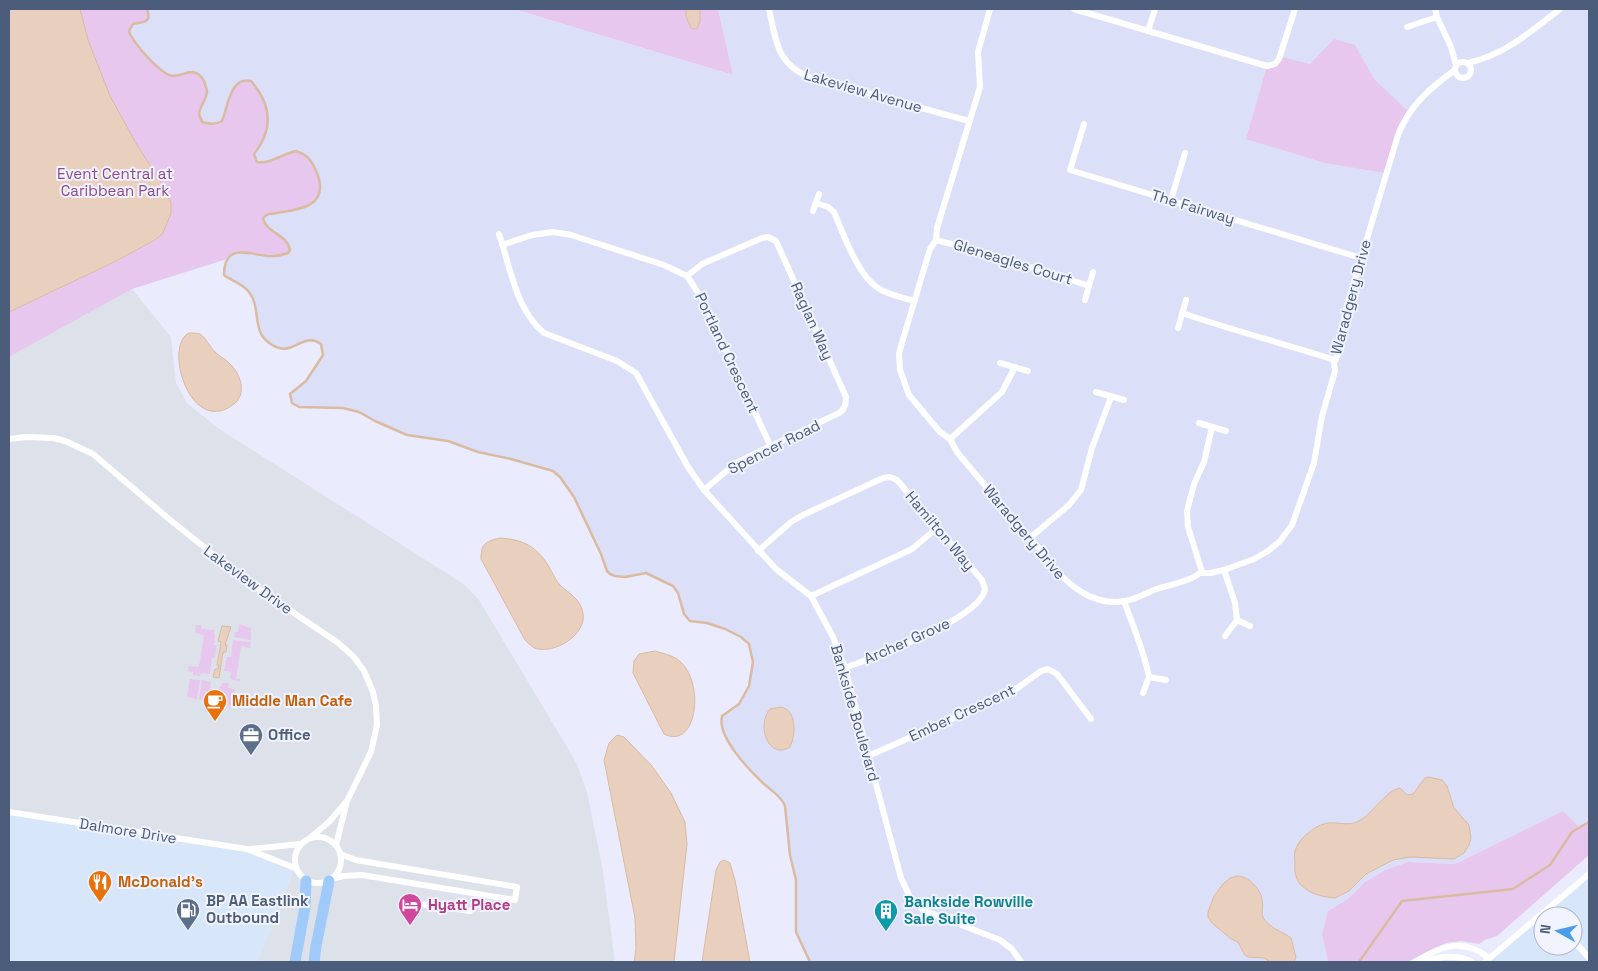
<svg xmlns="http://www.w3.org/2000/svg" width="1598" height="971" font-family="'Space Grotesk',sans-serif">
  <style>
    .residential { fill: #dbe0f8 }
    .commercial { fill: #d8e6f9; fill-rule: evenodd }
    .industrial { fill: #dde1ea }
    .green { fill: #e7c7ed }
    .water { fill: #e9cfbd; stroke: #dbbaa2 }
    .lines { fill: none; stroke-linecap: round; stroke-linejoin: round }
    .stream { stroke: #dbbaa2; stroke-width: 2.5 }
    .street { stroke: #fff; stroke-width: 6 }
    .highway { stroke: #9fcaf9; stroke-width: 11 }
    .labels { text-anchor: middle; stroke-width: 4; stroke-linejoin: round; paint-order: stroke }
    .street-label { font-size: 15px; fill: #4b5d7a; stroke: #f1f3ff }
    .park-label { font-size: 15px; fill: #8b488d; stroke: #f1f3ff }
    .food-label { font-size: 15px; font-weight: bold; fill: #c56008; stroke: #f1f3ff; text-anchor: start }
    .service-label { font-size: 15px; font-weight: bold; fill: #4e5e75; stroke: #f1f3ff; text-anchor: start }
    .culture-label { font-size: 15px; font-weight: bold; fill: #0d838f; stroke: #f1f3ff; text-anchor: start }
    .hotel-label { font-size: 15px; font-weight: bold; fill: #b23c85; stroke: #f1f3ff; text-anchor: start }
  </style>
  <rect width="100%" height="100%" fill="#eaecfd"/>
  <path class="residential" d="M147,9H514L733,75L718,9H1589V822L1578,827L1563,811L1455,864L1408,862L1385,870L1365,882L1348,899L1328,911L1322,934L1328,962H810L796,932V880L790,855L785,806L783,801L761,781L740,757L726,737L722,726V716L739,704L749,686L753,662L749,644L740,637L725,629L707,623L690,621L684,614L678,593L673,586L646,573L625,577L615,576L610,574L607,571L601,554L574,497L560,477L553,471L511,459L478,452L448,441L407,435L375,421L359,412L343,408L299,407L292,403L290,394L306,381L323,356L321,344L315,340H305L289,350L282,349L268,343L261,335L256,319L254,301L249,292L224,275V266L227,259L234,253L246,252L271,256L283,237L268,228L263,219L265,216L305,207L320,182L317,172L312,162L296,151L283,155L268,162H257L254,154L262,142L266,126V104L261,93L225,115L222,121L217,124H210L202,122L199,118L200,109L184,72L173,76L167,74L141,50L130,34L129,31L133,24H142L149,15Z"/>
  <g class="commercial">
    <path d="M9,812L247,849L295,868L257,962H9Z"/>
    <path d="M1589,874V962H1484ZM1543,916H1573V946H1543Z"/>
  </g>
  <path class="industrial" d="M132,289L171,337L176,383L187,403L218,428L465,585L479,600L577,764L587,792L603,871L615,962H257L295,868L247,849L9,812V357Z"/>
  <g class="green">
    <path d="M9,9H147L149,15L146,22C138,25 132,22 129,31L134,42L141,50L167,74C185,80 200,58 207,92C203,101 191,119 207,123C212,125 217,124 222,121C228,107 230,76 251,81C271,104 273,129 254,154L257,161C270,164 283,155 296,151L305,155L312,162L320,183L319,196C305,210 288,211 269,214L265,216L263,219C268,234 287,234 290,250L288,253C267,260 245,244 227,259L132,289L9,357Z"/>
    <path d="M514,9H718L733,75Z"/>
    <path d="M1334,39L1355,45L1374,79L1409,112L1386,173L1325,163L1246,139L1267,66L1281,57L1310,64Z"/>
    <path d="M239,624L251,628V640L234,637L235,632H238Z"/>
    <path d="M196,625H201V629L214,630V634H215L214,645H217L215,658H212L210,674L201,673L200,676L193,675V672L188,671L189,666L199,667L204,635L195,633Z"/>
    <path d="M233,640L251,642L250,648L241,646L236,679H240L239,681L230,679L231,672L224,671L227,657H231Z"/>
    <path d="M190,679L200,680L197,699L187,697Z"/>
    <path d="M202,680L211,682L209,701L199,699Z"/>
    <path d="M222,683H229L228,688L235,689L232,706L216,704L220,686H222Z"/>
    <path d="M1563,811L1578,826L1589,822V855L1497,936L1485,940L1479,944L1461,941L1446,943L1407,962H1328L1322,934L1328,911L1348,899L1365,882L1385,870L1408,862L1455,864Z"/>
  </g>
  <g class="water">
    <path d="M9,9H80L88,40L110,96L137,145L166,190L171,203V213L163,233L155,240L114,262L9,312Z"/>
    <path d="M686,9H700V21L697,29H693L691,28L686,16Z"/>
    <path d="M189,333C192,333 197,333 200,334C206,338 210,347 215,352C220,357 226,359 230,364C241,374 247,394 234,404C190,438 163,345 189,333Z"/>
    <path d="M499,538C522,539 537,546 549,567C552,572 555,579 559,584C568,593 581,599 583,613C587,635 554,655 534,648C531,646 528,643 525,640L481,559C481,544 485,542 499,538Z"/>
    <path d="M222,626L231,627L225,645H227L226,652H223L219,678L213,677L215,669H218L219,665H217L221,642L218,641Z"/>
    <path d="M655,651C662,653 671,655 677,659C706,679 698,751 664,734L633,673L634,661L639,654Z"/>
    <path d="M781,707C797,710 796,735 790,747C768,761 756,724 770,709Z"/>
    <path d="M617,735L624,737L652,766L671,793L685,822L687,844L674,962H634L636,949L635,918L604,760L609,743Z"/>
    <path d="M1428,777L1442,780L1447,786L1454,808L1469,825L1471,838L1469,845L1464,853L1454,859L1411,857L1393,860L1366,874L1349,891L1335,898C1325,897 1313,895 1306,889C1296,883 1294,873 1295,863C1295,859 1294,855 1295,851C1298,840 1311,829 1321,825C1333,819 1347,828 1359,821C1372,814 1385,791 1400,788L1407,795L1413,794L1425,778Z"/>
    <path d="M724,860L730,863L735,880L750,962H702L716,870L720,862Z"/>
    <path d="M1238,876C1248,876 1261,889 1262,900C1264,907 1260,913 1264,919C1271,929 1282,931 1291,938L1296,957L1294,962H1270L1264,958L1248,957L1244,954L1238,942L1231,939L1211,922L1208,917V912L1214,896L1224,883L1230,878Z"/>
  </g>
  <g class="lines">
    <g class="stream">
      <path d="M147,9C152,23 144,22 133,24L129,31L130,34C137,47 154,66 167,74C179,82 193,61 204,81C205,84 207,89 207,92C206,100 200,106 199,114L202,122C210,124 215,125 222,121C228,107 230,76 251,81C271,104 274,129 254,154L257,162C271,164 282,154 296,151C308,155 312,161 317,173C331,209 295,210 269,214L265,216L263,219C268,234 287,234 290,250L288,253C283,255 278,256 272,256C252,256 224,240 224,275C232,281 243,284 249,292C261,307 252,330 268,342C293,362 300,330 321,344L323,355L306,381L290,394L292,403L299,407L343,408L359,412L375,421L407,435L448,441L478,452L511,459L553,471L560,477L574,497L601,554L607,571L610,574L615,576L625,577L646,573L673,586L678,593L684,614L690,621L707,623L725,629L741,637L749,644L753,662L749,686L739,704L722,716C717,737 749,770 764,784C771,790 782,797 785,806L790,855L796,880V932L810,962"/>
      <path d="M1359,962L1402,901L1513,889L1550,865L1572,832L1589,822"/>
    </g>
    <g class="street">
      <path d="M769,9C776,41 777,66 812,78L969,121"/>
      <path d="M990,9L978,52L980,87L937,228L936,240L930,249L901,346L899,354L900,370L909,395L940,432L950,439L957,452L1024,532C1034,539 1040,551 1048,561C1067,584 1092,607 1125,601C1136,599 1145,594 1154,590C1168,585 1189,582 1200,573H1210L1224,570L1254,559L1268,551L1280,541L1292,525L1314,463L1322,416L1335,371L1334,363L1341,348L1345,312L1398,135C1409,106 1430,88 1455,70"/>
      <path d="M1074,9L1267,66L1275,64L1279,59L1295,9"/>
      <path d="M1435,9L1437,17L1451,47L1456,65"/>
      <path d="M1407,27L1437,17"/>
      <path d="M1148,31L1155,9"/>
      <circle cx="1463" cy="70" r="8"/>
      <path d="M1468,63C1506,54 1530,32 1560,9"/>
      <path d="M1084,124L1070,170L1361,258"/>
      <path d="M1171,200L1185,153"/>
      <path d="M816,203L828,207L834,212C843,233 858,276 878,288C888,295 902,297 914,301"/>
      <path d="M813,211L819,194"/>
      <path d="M499,234C511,269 515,308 544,333L617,361L636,373L688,467L704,490L776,569L811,596L833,637L845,668L901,878L910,897L923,910L1000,940L1012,949L1021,962"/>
      <path d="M936,240L963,247L1000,260L1038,269L1089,286"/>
      <path d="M502,245L532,235L553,232L571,235L664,265L687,276L704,302L770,445"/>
      <path d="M687,276L702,264L762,238L768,237L776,241L846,397C846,404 845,409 839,413L736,463L704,490"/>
      <path d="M1085,300L1093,272"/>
      <path d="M1182,313C1232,330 1284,344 1335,360"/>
      <path d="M1178,328L1186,300"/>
      <path d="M1000,363L1028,371"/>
      <path d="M1096,392L1124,400"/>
      <path d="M1199,423L1226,431"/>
      <path d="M9,439L26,437L53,438L65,441L93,454L169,519L245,580L337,642L354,657L364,671L373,692L376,706L377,725L371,752L347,801L336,845"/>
      <path d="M950,439L1002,392L1015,367"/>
      <path d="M1031,537L1069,505L1081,490L1092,448L1111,397"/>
      <path d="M758,551L791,522L803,515L883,478L890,477L897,480L982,580L985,589C981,619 873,657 845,668"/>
      <path d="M1224,570L1235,603L1237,620"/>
      <path d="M1202,572L1188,527L1187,511L1194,484L1204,462L1212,427"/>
      <path d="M811,596L912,549L938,527"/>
      <path d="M1124,601C1133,626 1144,651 1149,677"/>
      <path d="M1225,636L1237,620L1250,626"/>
      <path d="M1143,693L1149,677L1166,680"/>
      <path d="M868,756L1009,694L1041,671L1048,669L1057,674L1091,719"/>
      <path d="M9,812L247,849L295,868"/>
      <circle cx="318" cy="860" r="23"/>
      <path d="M311,837L329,822L346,802"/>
      <path d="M251,849L300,844"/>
      <path d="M332,879L343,876L362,875L515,900L517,887L356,860L340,854"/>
      <path d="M419,904L470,911"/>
      <path d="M1573,940L1589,958"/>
      <path d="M1415,962C1442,945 1463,938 1489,958"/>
      <path d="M1422,962C1438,957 1457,953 1472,962"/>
      <path d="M1485,962L1589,874"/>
    </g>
    <g class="highway">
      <path d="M295,962L305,907L306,881"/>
      <path d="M314,962L316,946L329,881"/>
    </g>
  </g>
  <defs>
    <g id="cafe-pin" transform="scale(1.25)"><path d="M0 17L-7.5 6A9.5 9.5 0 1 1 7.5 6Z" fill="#e8710a" stroke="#f1f3ff"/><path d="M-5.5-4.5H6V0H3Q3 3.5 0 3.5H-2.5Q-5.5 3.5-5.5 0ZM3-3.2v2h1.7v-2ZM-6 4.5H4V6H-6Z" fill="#fff"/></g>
    <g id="office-pin" transform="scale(1.25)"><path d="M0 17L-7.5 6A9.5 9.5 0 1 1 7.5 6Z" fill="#5c6f8a" stroke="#f1f3ff"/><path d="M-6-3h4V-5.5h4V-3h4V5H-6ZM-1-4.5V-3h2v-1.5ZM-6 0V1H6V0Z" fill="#fff"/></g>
    <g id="restaurant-pin" transform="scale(1.25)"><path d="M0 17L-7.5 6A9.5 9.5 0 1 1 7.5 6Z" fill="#e8710a" stroke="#f1f3ff"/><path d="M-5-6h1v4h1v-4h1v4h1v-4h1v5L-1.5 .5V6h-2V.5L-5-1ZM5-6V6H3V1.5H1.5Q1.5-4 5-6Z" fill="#fff"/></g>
    <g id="hotel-pin" transform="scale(1.25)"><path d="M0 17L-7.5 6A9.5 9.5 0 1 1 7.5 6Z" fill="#d1479c" stroke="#f1f3ff"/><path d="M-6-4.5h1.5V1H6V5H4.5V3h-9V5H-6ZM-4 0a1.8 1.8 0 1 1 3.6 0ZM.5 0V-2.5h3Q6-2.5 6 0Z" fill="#fff"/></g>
    <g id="fuel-pin" transform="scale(1.25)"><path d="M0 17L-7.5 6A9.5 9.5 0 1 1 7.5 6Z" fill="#5c6f8a" stroke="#f1f3ff"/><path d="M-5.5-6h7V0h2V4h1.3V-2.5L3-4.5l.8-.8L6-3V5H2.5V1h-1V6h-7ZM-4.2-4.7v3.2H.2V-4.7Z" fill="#fff"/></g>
    <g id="building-pin" transform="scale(1.25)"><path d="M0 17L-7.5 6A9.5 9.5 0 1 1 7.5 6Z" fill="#0f9aa8" stroke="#f1f3ff"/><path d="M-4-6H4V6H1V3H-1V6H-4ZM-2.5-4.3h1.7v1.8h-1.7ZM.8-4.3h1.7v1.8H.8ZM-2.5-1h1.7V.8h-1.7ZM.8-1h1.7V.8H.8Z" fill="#fff"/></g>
  </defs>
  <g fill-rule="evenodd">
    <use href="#cafe-pin" x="215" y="701"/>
    <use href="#office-pin" x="251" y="735"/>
    <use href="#restaurant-pin" x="100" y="882"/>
    <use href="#hotel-pin" x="410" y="905"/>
    <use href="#fuel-pin" x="188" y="910"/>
    <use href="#building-pin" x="886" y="911"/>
  </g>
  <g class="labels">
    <g class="street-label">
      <text transform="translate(863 91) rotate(16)" y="5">Lakeview Avenue</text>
      <text transform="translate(1193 207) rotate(17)" y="5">The Fairway</text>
      <text transform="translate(1013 262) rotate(17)" y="5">Gleneagles Court</text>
      <text transform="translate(1351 297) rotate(-75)" y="5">Waradgery Drive</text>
      <text transform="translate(812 321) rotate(66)" y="5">Raglan Way</text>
      <text transform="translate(727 353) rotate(65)" y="5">Portland Crescent</text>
      <text transform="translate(774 447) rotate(-27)" y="5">Spencer Road</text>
      <text transform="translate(940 531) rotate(50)" y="5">Hamilton Way</text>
      <text transform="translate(1024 532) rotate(50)" y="5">Waradgery Drive</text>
      <text transform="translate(248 580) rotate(36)" y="5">Lakeview Drive</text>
      <text transform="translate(907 641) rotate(-24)" y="5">Archer Grove</text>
      <text transform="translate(855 713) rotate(74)" y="5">Bankside Boulevard</text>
      <text transform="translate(962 713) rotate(-25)" y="5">Ember Crescent</text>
      <text transform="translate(128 831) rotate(9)" y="5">Dalmore Drive</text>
    </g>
    <g class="park-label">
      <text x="115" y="179">Event Central at<tspan x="115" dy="17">Caribbean Park</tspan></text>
    </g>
    <g class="food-label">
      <text x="232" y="706">Middle Man Cafe</text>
      <text x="118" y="887">McDonald's</text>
    </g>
    <g class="service-label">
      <text x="268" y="740">Office</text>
      <text x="206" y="906">BP AA Eastlink<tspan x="206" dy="17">Outbound</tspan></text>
    </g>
    <g class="culture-label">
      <text x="904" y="907">Bankside Rowville<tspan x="904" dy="17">Sale Suite</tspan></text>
    </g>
    <g class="hotel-label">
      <text x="428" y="910">Hyatt Place</text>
    </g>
  </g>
  <rect width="1598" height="971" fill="none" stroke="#4b5d7a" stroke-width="20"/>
  <g transform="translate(1558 931) rotate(278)"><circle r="24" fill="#f1f3ff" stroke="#afb7ca"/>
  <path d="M0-4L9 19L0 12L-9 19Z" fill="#4b9deb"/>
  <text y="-8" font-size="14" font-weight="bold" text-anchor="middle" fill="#4b5d7a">N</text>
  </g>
</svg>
